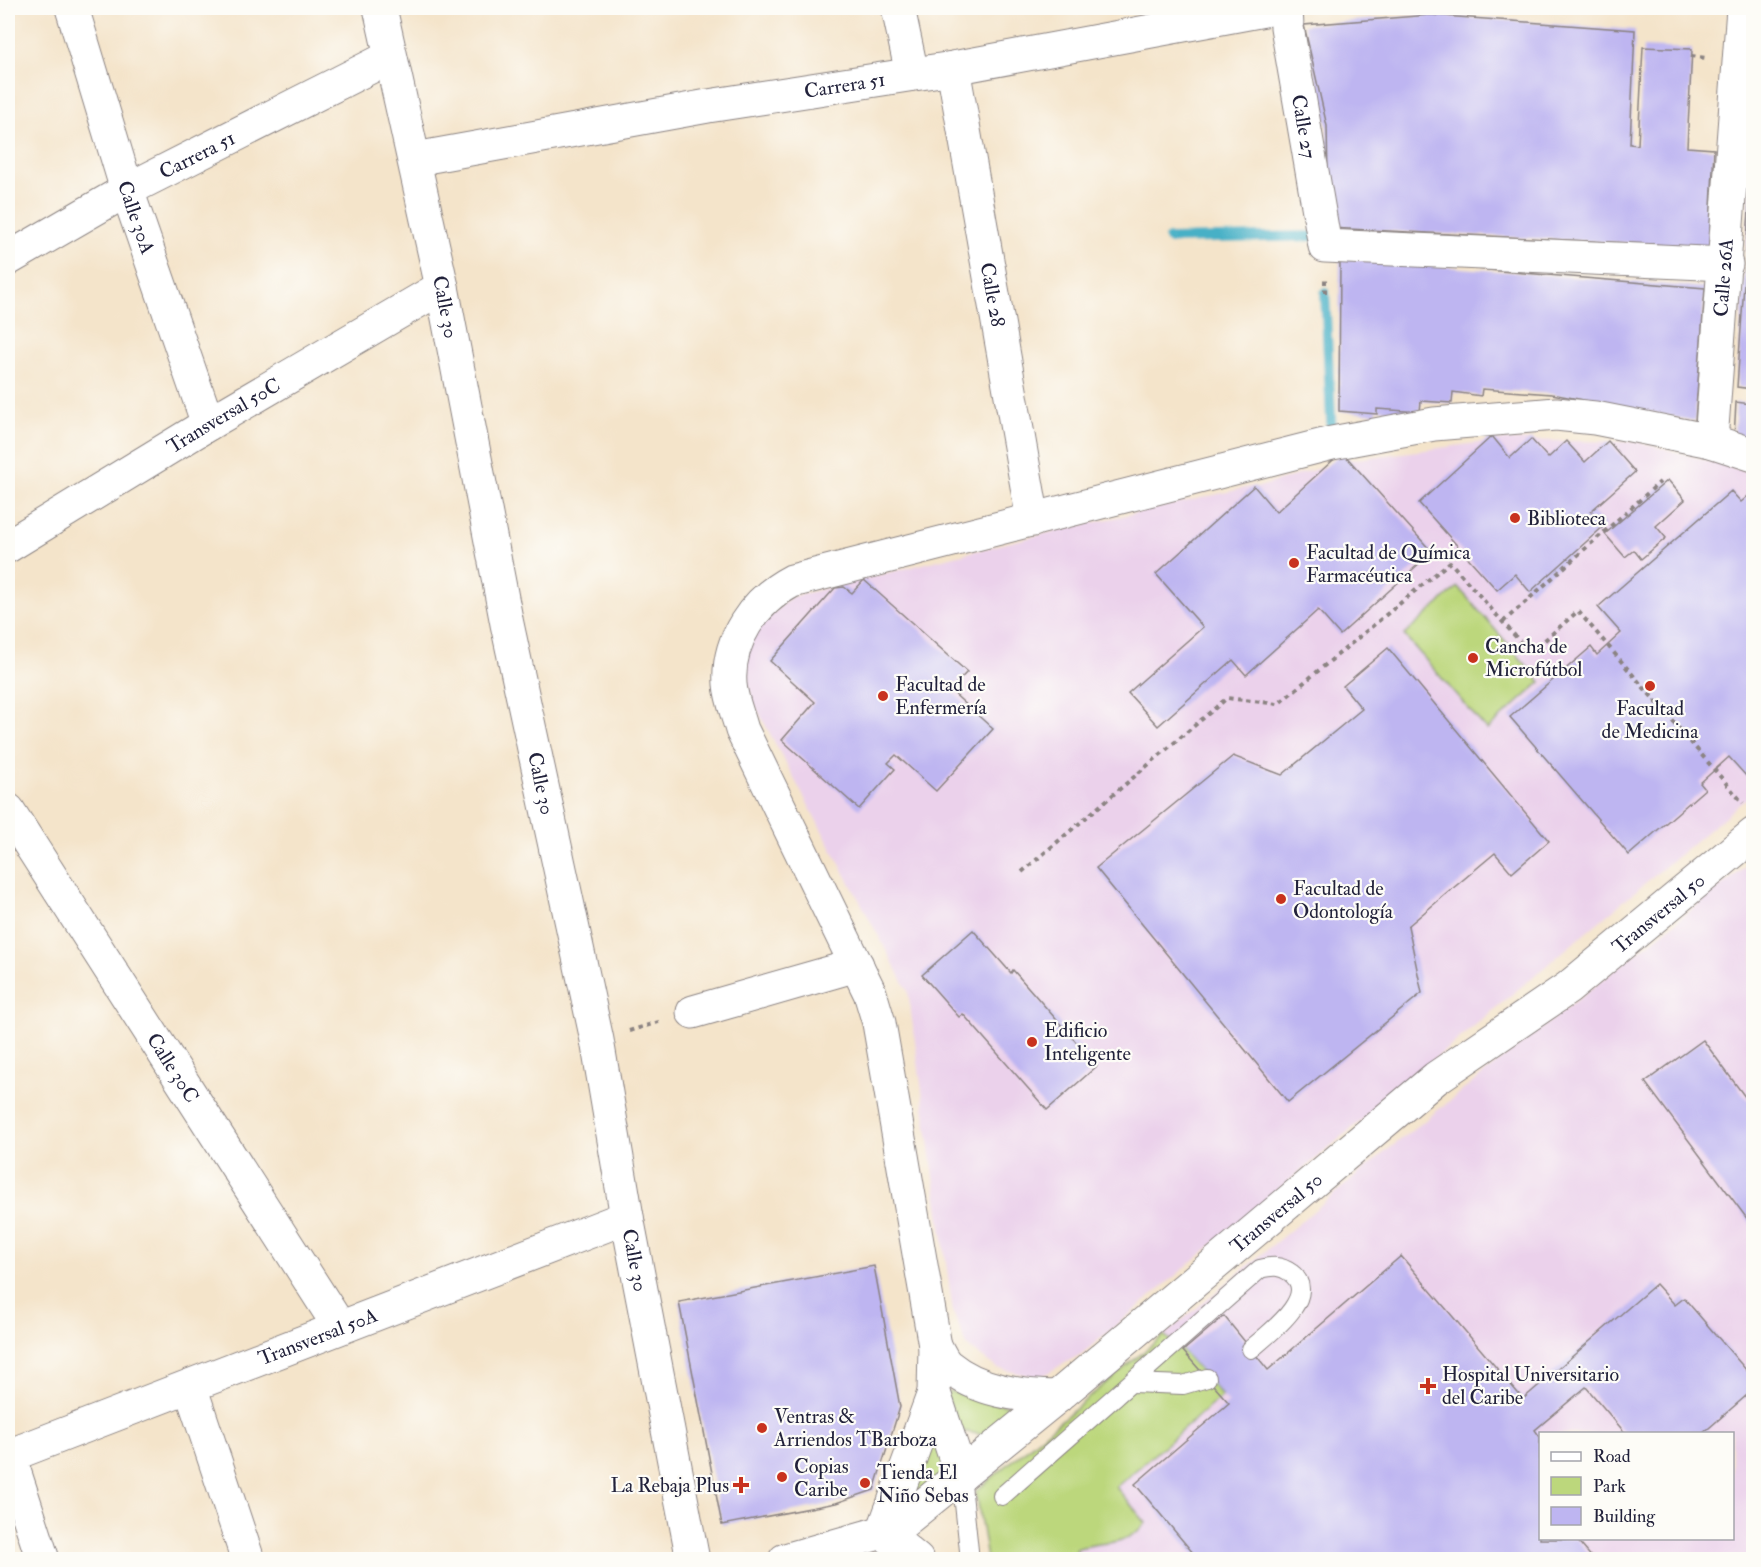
<svg xmlns="http://www.w3.org/2000/svg" width="1761" height="1567" font-family="'IM FELL Double Pica',serif">
  <style>
    .built { fill: #ebd1eb; fill-rule: evenodd }
    .green { fill: #bcd77c; stroke: #6f7c5c; stroke-width: 1.5 }
    .lines { fill: none; stroke-linecap: round; stroke-linejoin: round }
    .stream { stroke: #47b0c6; stroke-width: 10 }
    .building { fill: #beb5f1 }
    .lane-casing { stroke: #8b8382; stroke-width: 20 }
    .street-casing { stroke: #8b8382; stroke-width: 35 }
    .secondary-casing { stroke: #8b8382; stroke-width: 35 }
    .path { stroke: #8b8382; stroke-width: 4; stroke-dasharray: 4.5 4.5; stroke-linecap: butt }
    .lane { stroke: #fff; stroke-width: 18 }
    .street { stroke: #fff; stroke-width: 33 }
    .secondary { stroke: #fff; stroke-width: 33 }
    .poi-dot { fill: #c8321e; stroke: #fdfcf7; stroke-width: 2 }
    .labels { text-anchor: middle; stroke-width: 4.5; stroke-linejoin: round; paint-order: stroke }
    .street-label { font-size: 20px; fill: #22223b; stroke: #fdfcf7 }
    .poi-label { font-size: 20px; fill: #22223b; stroke: #fdfcf7; text-anchor: start }
  </style>
  <rect width="100%" height="100%" fill="#fdfcf7"/>
  <filter id="ink" filterUnits="userSpaceOnUse"><feTurbulence type="fractalNoise" baseFrequency=".0167" numOctaves="2"/><feDisplacementMap in="SourceGraphic" scale="12" xChannelSelector="R" yChannelSelector="G"/><feConvolveMatrix kernelMatrix="1 2 1 2 8 2 1 2 1" color-interpolation-filters="sRGB"/></filter>
  <filter id="wash" filterUnits="userSpaceOnUse"><feTurbulence type="fractalNoise" baseFrequency=".008" numOctaves="4" result="noise"/><feDisplacementMap in="SourceGraphic" scale="24" xChannelSelector="R" yChannelSelector="G"/><feGaussianBlur stdDeviation="1.35" result="paint"/><feColorMatrix in="noise" values="0 0 0 0 0 0 0 0 0 0 0 0 0 0 0 0 0 1.4 0 .05"/><feComposite in="paint" operator="in"/></filter>
  <g filter="url(#wash)">
    <rect width="100%" height="100%" fill="#f4e4ca"/>
    <g class="built">
      <path d="M1492,436L1496,440L1639,442L1753,473V793L1083,1353L1038,1378L997,1368L967,1346L953,1312L908,991L752,700L744,668L751,633L791,597L1043,534L1254,486L1256,488L1326,466L1342,452L1350,460L1485,442Z"/>
      <path d="M1753,861V1559H987L976,1491L1380,1156ZM1540,1434H1732V1538H1540Z"/>
    </g>
    <g class="green">
      <path d="M1458,587L1541,682L1487,730L1404,635Z"/>
      <path d="M1164,1335L1183,1351L1222,1396L1116,1487L1146,1523C1122,1549 1107,1539 1076,1549L1079,1559H987L976,1491Z"/>
      <path d="M944,1390L1023,1409L990,1436L961,1431Z"/>
      <path d="M936,1424L950,1471L899,1511Z"/>
    </g>
    <g class="lines">
      <g class="stream">
        <path d="M1169,239L1319,236"/>
        <path d="M1325,293L1332,440"/>
      </g>
    </g>
    <g id="blocks">
      <g class="building">
        <path d="M1430,15L1635,30L1630,144L1638,145L1643,47L1692,49L1687,147L1714,149L1709,247L1329,228L1327,126L1304,25Z"/>
        <path d="M1752,167H1754V443L1734,438L1736,402L1751,404L1752,389L1737,387Z"/>
        <path d="M1340,258L1705,288L1695,421L1552,394L1482,389L1481,396L1453,392L1452,403L1421,401L1420,412L1377,409V414L1339,411Z"/>
        <path d="M1492,436L1510,458L1531,439L1548,458L1566,441L1585,462L1608,441L1635,472L1591,511L1605,525L1530,592L1515,574L1497,590L1419,503Z"/>
        <path d="M1342,452L1432,552L1340,635L1318,610L1246,675L1233,660L1158,726L1128,693L1203,627L1156,574L1254,486L1276,512Z"/>
        <path d="M1668,480L1685,500L1656,526L1666,538L1641,559L1634,550L1625,557L1605,534Z"/>
        <path d="M1731,491L1741,502L1754,491V771L1747,777L1729,757L1700,783L1705,789L1629,855L1510,717L1591,647L1597,655L1621,633L1598,607Z"/>
        <path d="M864,580L967,672L950,690L993,729L936,791L896,755L888,763L895,769L859,809L782,740L815,702L770,661L835,588L844,587L852,593Z"/>
        <path d="M1388,648L1549,841L1512,873L1495,853L1408,926L1422,993L1288,1102L1096,868L1233,756L1282,775L1362,709L1343,686Z"/>
        <path d="M973,930L1011,973L1013,970L1097,1066L1047,1110L963,1014L959,1017L922,975Z"/>
        <path d="M1703,1040L1754,1109V1228L1645,1082Z"/>
        <path d="M1401,1256L1523,1399L1656,1284L1675,1305L1684,1298L1754,1379V1389L1702,1434H1626L1586,1387L1535,1430L1540,1437V1539H1576L1594,1560H1199L1135,1484L1229,1403L1183,1351L1224,1316L1268,1370Z"/>
        <path d="M874,1266L900,1407L874,1490L836,1503L722,1525L679,1302Z"/>
      </g>
    </g>
  </g>
  <g filter="url(#ink)">
    <use href="#blocks" fill-opacity="0" stroke="#8b8382" stroke-width="1.5"/>
    <g class="lines">
      <g class="lane-casing">
        <g id="lane">
          <path d="M1132,1383L1183,1385L1207,1378"/>
          <path d="M961,1475L970,1560"/>
          <path d="M1002,1496L1260,1269C1272,1266 1280,1265 1291,1273C1321,1296 1268,1334 1251,1349"/>
        </g>
      </g>
      <g class="street-casing">
        <g id="street">
          <path id="s1" d="M72,8L127,190L208,424"/>
          <path d="M898,8L912,74"/>
          <path id="s2" d="M1286,8L1287,27L1325,246L1726,264"/>
          <path id="s3" d="M953,68L1033,520"/>
          <path id="s4" d="M8,259L127,190L390,57"/>
          <path id="s5" d="M1711,441L1743,8"/>
          <path id="s6" d="M8,546L208,424L442,287"/>
          <path id="s7" d="M8,810L339,1326"/>
          <path d="M693,1012L857,965"/>
          <path d="M190,1386L248,1560"/>
          <path d="M8,1452L43,1560"/>
          <path id="s8" d="M8,1456L627,1217"/>
          <path d="M961,1475L934,1393L935,1346L879,1023L870,993L742,730C738,715 731,699 730,684C727,640 754,601 792,581L1332,443L1434,424L1556,414L1595,418L1711,441L1754,455"/>
        </g>
      </g>
      <g class="secondary-casing">
        <g id="secondary">
          <path id="s9" d="M380,8L442,287L507,624L597,1040L627,1217L693,1560"/>
          <path id="s10" d="M415,159L708,106L953,68L1275,8"/>
          <path d="M935,1346C939,1352 942,1361 948,1366C978,1391 1019,1396 1057,1397"/>
          <path d="M883,1532L934,1393"/>
          <path d="M883,1532L917,1560"/>
          <path id="s11" d="M785,1560L883,1532L903,1522L1057,1397L1436,1078L1568,988L1754,834"/>
        </g>
      </g>
      <g class="path">
        <path d="M1691,56L1706,58"/>
        <path d="M1325,293V279"/>
        <path d="M1503,622L1660,482"/>
        <path d="M1022,872L1227,698L1278,704L1450,562L1530,653L1578,611L1743,803"/>
        <path d="M629,1031L662,1021"/>
      </g>
      <use href="#lane" class="lane"/>
      <use href="#street" class="street"/>
      <use href="#secondary" class="secondary"/>
    </g>
  </g>
  <g class="poi-dot">
    <circle cx="1515" cy="518" r="6"/>
    <circle cx="1294" cy="563" r="6"/>
    <circle cx="1473" cy="658" r="6"/>
    <circle cx="1650" cy="686" r="6"/>
    <circle cx="883" cy="696" r="6"/>
    <circle cx="1281" cy="899" r="6"/>
    <circle cx="1032" cy="1042" r="6"/>
    <path d="M1425 1377h6v6h6v6h-6v6h-6v-6h-6v-6h6z"/>
    <circle cx="762" cy="1428" r="6"/>
    <circle cx="782" cy="1477" r="6"/>
    <circle cx="865" cy="1483" r="6"/>
    <path d="M738 1476h6v6h6v6h-6v6h-6v-6h-6v-6h6z"/>
  </g>
  <g class="labels">
    <g class="street-label">
      <text dy="7" stroke="none"><textPath href="#s10" startOffset="436">Carrera 51</textPath></text>
      <text dy="7" stroke="none"><textPath href="#s2" startOffset="120">Calle 27</textPath></text>
      <text dy="7" stroke="none"><textPath href="#s4" startOffset="216">Carrera 51</textPath></text>
      <text dy="7" stroke="none"><textPath href="#s1" startOffset="219">Calle 30A</textPath></text>
      <text dy="7" stroke="none"><textPath href="#s5" startOffset="164">Calle 26A</textPath></text>
      <text dy="7" stroke="none"><textPath href="#s3" startOffset="230">Calle 28</textPath></text>
      <text dy="7" stroke="none"><textPath href="#s9" startOffset="306">Calle 30</textPath></text>
      <text dy="7" stroke="none"><textPath href="#s6" startOffset="252">Transversal 50C</textPath></text>
      <text dy="7" stroke="none"><textPath href="#s9" startOffset="792">Calle 30</textPath></text>
      <text dy="7" stroke="none"><textPath href="#s11" startOffset="1095">Transversal 50</textPath></text>
      <text dy="7" stroke="none"><textPath href="#s7" startOffset="306">Calle 30C</textPath></text>
      <text dy="7" stroke="none"><textPath href="#s11" startOffset="609">Transversal 50</textPath></text>
      <text dy="7" stroke="none"><textPath href="#s9" startOffset="1278">Calle 30</textPath></text>
      <text dy="7" stroke="none"><textPath href="#s8" startOffset="332">Transversal 50A</textPath></text>
    </g>
    <g class="poi-label">
      <text x="1527" y="525">Biblioteca</text>
      <text x="1306" y="559">Facultad de Química<tspan x="1306" dy="23">Farmacéutica</tspan></text>
      <text x="1485" y="653">Cancha de<tspan x="1485" dy="23">Microfútbol</tspan></text>
      <text x="895" y="691">Facultad de<tspan x="895" dy="23">Enfermería</tspan></text>
      <text x="1650" y="715" text-anchor="middle">Facultad<tspan x="1650" dy="23">de Medicina</tspan></text>
      <text x="1293" y="895">Facultad de<tspan x="1293" dy="23">Odontología</tspan></text>
      <text x="1044" y="1037">Edificio<tspan x="1044" dy="23">Inteligente</tspan></text>
      <text x="1442" y="1381">Hospital Universitario<tspan x="1442" dy="23">del Caribe</tspan></text>
      <text x="774" y="1423">Ventras &amp;<tspan x="774" dy="23">Arriendos TBarboza</tspan></text>
      <text x="794" y="1473">Copias<tspan x="794" dy="23">Caribe</tspan></text>
      <text x="877" y="1479">Tienda El<tspan x="877" dy="23">Niño Sebas</tspan></text>
      <text x="729" y="1492" text-anchor="end">La Rebaja Plus</text>
    </g>
  </g>
  <rect width="1761" height="1567" fill="none" stroke="#fdfcf7" stroke-width="30"/>
  <rect x="1539" y="1432" width="195" height="108" fill="#fdfcf7" stroke="#a5a5ac" stroke-width="1.5"/>
  <rect x="1551" y="1452" width="30" height="9" fill="#ffffff" stroke="#a5a5ac" stroke-width="1.5"/>
  <text x="1593" y="1462" font-size="18" fill="#22223b">Road</text>
  <rect x="1551" y="1477" width="30" height="18" fill="#bcd77c" stroke="#a5a5ac" stroke-width="1.5"/>
  <text x="1593" y="1492" font-size="18" fill="#22223b">Park</text>
  <rect x="1551" y="1507" width="30" height="18" fill="#beb5f1" stroke="#a5a5ac" stroke-width="1.5"/>
  <text x="1593" y="1522" font-size="18" fill="#22223b">Building</text>
</svg>
